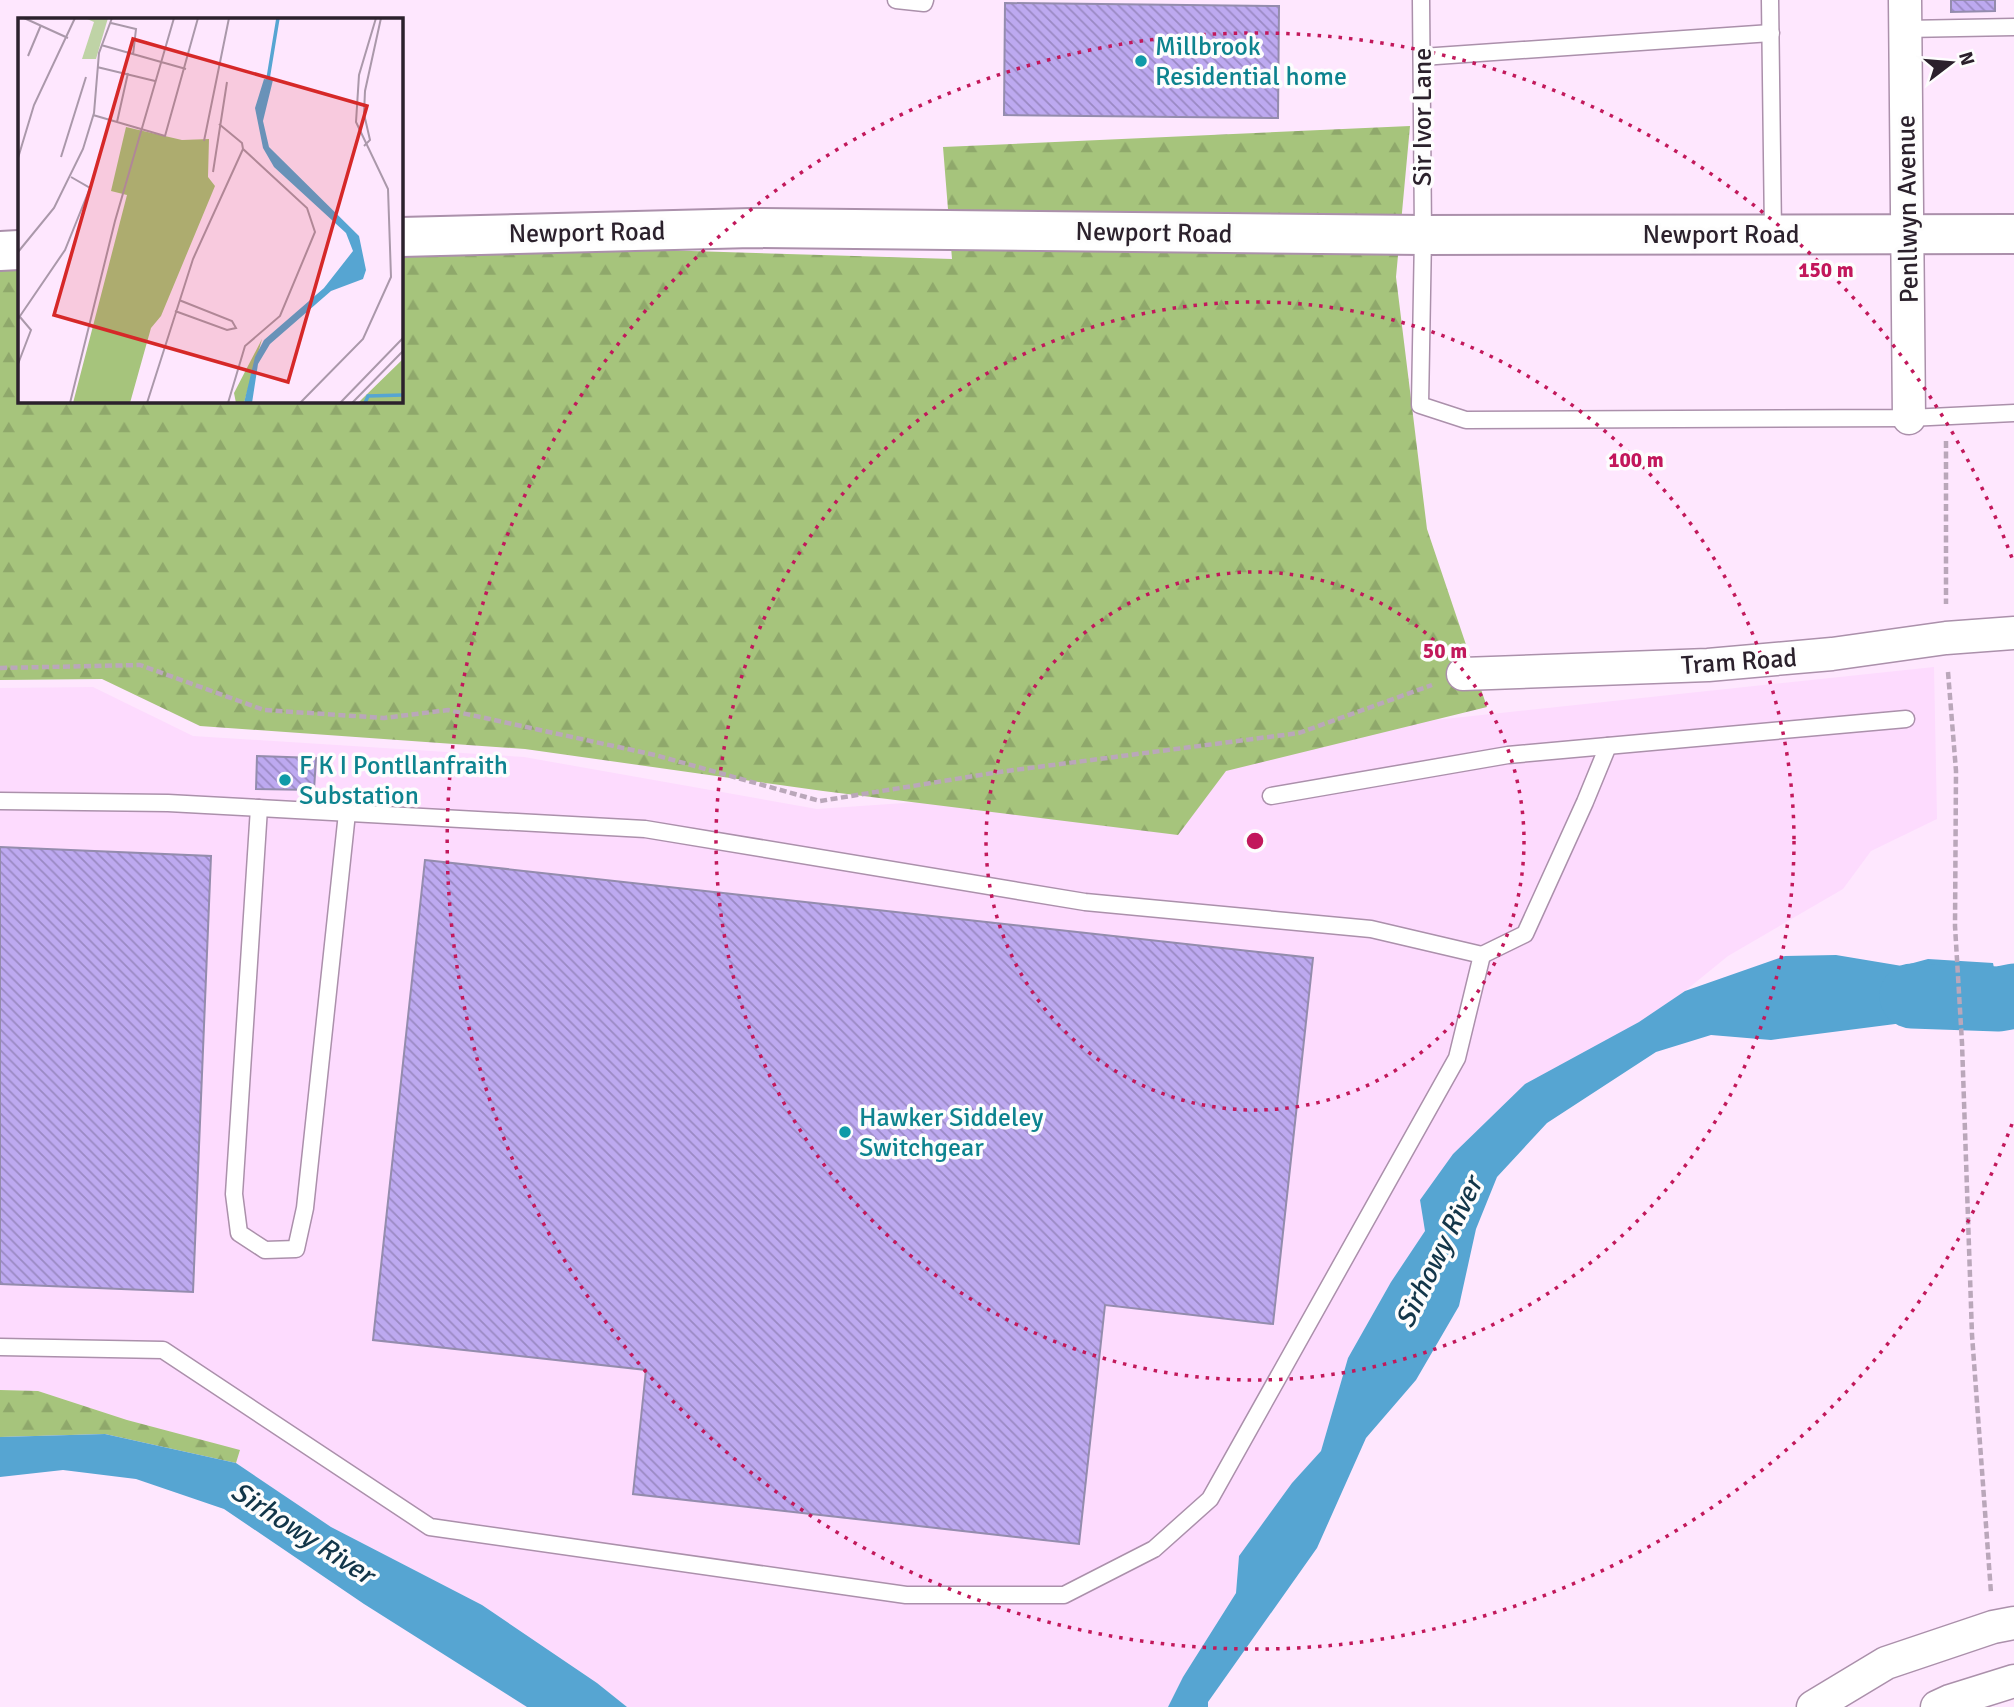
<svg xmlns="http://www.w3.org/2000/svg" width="2014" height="1707" font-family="Signika,sans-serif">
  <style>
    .built { fill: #fddbfe }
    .forest { fill: url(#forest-firs) }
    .water { fill: #56a5d2 }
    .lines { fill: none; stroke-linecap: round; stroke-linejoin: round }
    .river { stroke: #56a5d2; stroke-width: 65 }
    .building { fill: url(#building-back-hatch); stroke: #948cad; stroke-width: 2 }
    .lane-casing { stroke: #ab90ab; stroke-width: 19 }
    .street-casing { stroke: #ab90ab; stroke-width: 35 }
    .secondary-casing { stroke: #ab90ab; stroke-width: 42 }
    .path { stroke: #baa7ba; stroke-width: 4.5; stroke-dasharray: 7 3.5; stroke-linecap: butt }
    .lane { stroke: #fff; stroke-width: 16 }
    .street { stroke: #fff; stroke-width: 32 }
    .secondary { stroke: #fff; stroke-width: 38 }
    .ring { fill: none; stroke: #c2185b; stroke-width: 3.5; stroke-dasharray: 3.5 7 }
    .culture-dot { fill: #0f9aa8; stroke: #fdfdfd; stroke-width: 2.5 }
    .labels { text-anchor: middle; stroke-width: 7; stroke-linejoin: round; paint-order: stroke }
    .culture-label { font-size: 26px; fill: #0d838f; stroke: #fdfdfd; text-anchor: start }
    .street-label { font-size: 26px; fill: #2b212c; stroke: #fdfdfd }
    .water-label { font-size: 28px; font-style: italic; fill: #133649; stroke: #fdfdfd }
    .inset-river { fill: none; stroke: #56a5d2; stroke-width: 3.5 }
    .inset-road { fill: none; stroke: #aa98aa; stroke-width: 2 }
    .view { fill: #d62828; fill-opacity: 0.15; stroke: #d62828; stroke-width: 3.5 }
    .inset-edge { fill: none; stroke: #2b212c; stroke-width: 3.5 }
    .centre { fill: #c2185b; stroke: #fdfdfd; stroke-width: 3.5 }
    .ring-label { font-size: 21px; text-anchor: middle; font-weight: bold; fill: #c2185b; stroke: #fdfdfd; stroke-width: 7; stroke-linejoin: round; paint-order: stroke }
  </style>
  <defs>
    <pattern id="forest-firs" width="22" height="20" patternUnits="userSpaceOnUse" patternTransform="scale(1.75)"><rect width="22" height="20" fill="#a6c47c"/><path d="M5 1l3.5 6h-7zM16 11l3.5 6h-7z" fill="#8fa86b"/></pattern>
    <pattern id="building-back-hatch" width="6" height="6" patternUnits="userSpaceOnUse" patternTransform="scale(1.75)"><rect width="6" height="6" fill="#bda9f0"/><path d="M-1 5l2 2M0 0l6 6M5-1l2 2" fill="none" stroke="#9a89c3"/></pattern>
  </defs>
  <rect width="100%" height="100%" fill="#fee7fe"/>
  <path class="built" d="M1934,667L1937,819L1871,851L1843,889L1728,956L1685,991L1639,1022L1525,1084L1453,1154L1420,1200L1425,1231L1391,1282L1348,1358L1321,1451L1292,1483L1239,1556L1236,1593L1183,1677L1168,1707H627L597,1683L482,1605L331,1527L236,1463L240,1451L127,1420L38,1391L0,1390V688L93,687L193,736L524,757L817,809L948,800L1435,720Z"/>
  <g class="forest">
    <path d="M1410,126L1396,277L1427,529L1487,707L1226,771L1178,835L823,791L525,749L200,726L102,679L0,680V267L19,265V401H401V251L595,248L952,259L943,147Z"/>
    <path d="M0,1390L38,1391L127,1420L240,1450L236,1463L105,1434L0,1437Z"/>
  </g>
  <g class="water">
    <path d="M1836,955L1902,966L1928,959L1993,963L2006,1025L1903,1023L1771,1040L1711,1035L1656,1052L1547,1123L1497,1177L1476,1229L1459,1306L1416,1380L1366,1438L1317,1548L1208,1702V1707H1168L1183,1677L1236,1593L1239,1556L1292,1483L1321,1451L1348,1358L1391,1282L1425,1231L1420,1200L1453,1154L1525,1084L1639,1022L1685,991L1785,956Z"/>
    <path d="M105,1434L236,1463L331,1527L482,1605L597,1683L627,1707H527L364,1604L224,1509L136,1479L63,1470L0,1477V1437Z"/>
  </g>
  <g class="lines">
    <path class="river" d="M1912,996L1999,999L2014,996"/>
  </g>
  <g class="building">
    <path d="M1951,0H1995V11L1951,12Z"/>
    <path d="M1005,3L1279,6L1278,118L1004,115Z"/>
    <path d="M257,756L316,758L314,790L256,789Z"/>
    <path d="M0,847L211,856L193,1292L0,1284Z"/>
    <path d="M425,860L1313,958L1273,1324L1105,1305L1079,1544L633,1494L646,1370L373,1340Z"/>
  </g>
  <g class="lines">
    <g class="lane-casing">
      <g id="lane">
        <path d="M896,0L924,3L925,0"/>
        <path d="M1421,0L1423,235L1420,405L1466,420L1909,418L2014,413"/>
        <path d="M1770,0L1773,233"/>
        <path d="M1905,29L2014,27"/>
        <path d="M1422,57L1771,33"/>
        <path d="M1271,796L1508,755L1906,719"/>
        <path d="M0,801L168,803L645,829L1085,902L1371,929L1482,955L1457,1058L1210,1499L1154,1549L1064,1595H906L430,1527L163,1350L0,1347"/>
        <path d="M259,808L234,1194L239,1233L265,1250L296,1249L305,1208L347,813"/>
        <path d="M1482,955L1525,934L1585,802L1608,746"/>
      </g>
    </g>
    <g class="street-casing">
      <g id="street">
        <path d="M1905,0L1909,418"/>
        <path d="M1463,674L1708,665L1832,654L1946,638L2014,633"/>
        <path d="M1813,1707L1886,1663L1993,1627L2014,1623"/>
        <path d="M1937,1707L1950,1701L2014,1681"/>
      </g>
    </g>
    <g class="secondary-casing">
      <g id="secondary">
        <path d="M401,237L752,228L1423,235L2014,234"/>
        <path d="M0,251L19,250"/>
      </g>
    </g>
    <g class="path">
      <path d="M1946,441V604"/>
      <path d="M0,668L140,665L264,710L384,718L448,710L655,755L820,801L999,772L1299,733L1432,685"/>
      <path d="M1948,672L1956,771L1955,926L1962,1043L1972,1335L1991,1593"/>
    </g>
    <use href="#lane" class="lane"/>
    <use href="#street" class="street"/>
    <use href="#secondary" class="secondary"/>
  </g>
  <g class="ring">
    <circle cx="1255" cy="841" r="269"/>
    <circle cx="1255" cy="841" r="539"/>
    <path d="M2012 1124A808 808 0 1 1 2012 558"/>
  </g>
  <g class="culture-dot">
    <circle cx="1141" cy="61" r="7"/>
    <circle cx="285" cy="780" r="7"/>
    <circle cx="845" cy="1132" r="7"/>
  </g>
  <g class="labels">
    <g class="culture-label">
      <text x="1155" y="55">Millbrook<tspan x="1155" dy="30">Residential home</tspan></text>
      <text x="299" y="774">F K I Pontllanfraith<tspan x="299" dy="30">Substation</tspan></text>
      <text x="859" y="1126">Hawker Siddeley<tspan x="859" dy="30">Switchgear</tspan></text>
    </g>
    <g class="street-label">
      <text transform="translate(1422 117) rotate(-90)" y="9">Sir Ivor Lane</text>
      <text transform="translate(1907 209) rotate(-91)" y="9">Penllwyn Avenue</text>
      <text transform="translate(587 232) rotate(-1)" y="9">Newport Road</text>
      <text transform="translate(1154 232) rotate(1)" y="9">Newport Road</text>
      <text x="1721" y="243">Newport Road</text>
      <text transform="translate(1739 661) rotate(-4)" y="9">Tram Road</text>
    </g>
    <g class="water-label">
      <text transform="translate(1438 1252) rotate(-64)" y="10">Sirhowy River</text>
      <text transform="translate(303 1532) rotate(33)" y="10">Sirhowy River</text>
    </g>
  </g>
  <g transform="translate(18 18)">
    <rect width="385" height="385" fill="#fee7fe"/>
    <path d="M90,0L78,41H64L76,4L69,1Z" fill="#bfd3a6"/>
    <path d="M108,109L164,122L191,121L190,159L197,168L143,298L133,310L112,385H55L109,177L93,173ZM244,321L226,385H218L216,375ZM385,341V385H340L345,380Z" fill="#a6c47c"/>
    <path d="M246,61L255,62L245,103L251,129L341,218L348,252L345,261L313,273L252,326L240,346L234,385H226L237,339L246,322L306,270L335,233L328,215L256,149L245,130L237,90Z" fill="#56a5d2"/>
    <path class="inset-river" d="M248,73L260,0M347,385L350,378L385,377"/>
    <path class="inset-road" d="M6,0L50,20M93,5L118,11L115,37M83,27L168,51M10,38L23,7M79,49L137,63M75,97L147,118L180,0M99,104L110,55M201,106L224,125L225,131M186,123L211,0M346,128L352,122L346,96L347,73L363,0M43,139L68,59M0,140L16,87L57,0M195,154L209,64M0,234L36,190L65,131L76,95L81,35L94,0M157,293L209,312L218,310L214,303L161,282M0,301L47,232L72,170L53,159M0,346L13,312L2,299M52,385L97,203L156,0M129,385L175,241L225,131L289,190L297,214L262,298L227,328L210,385M282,385L345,321L373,259L370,171L338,104L341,57L358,0M322,385L385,320M334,385L385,333"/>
    <path class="view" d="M115,21L349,88L270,364L36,297Z"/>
    <rect width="385" height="385" class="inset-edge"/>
  </g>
  <circle cx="1255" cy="841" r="10" class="centre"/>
  <g class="ring-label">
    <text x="1826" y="277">150 m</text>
    <text x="1636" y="467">100 m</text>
    <text x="1445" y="658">50 m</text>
  </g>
  <g transform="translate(1951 63) rotate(74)" stroke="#fdfdfd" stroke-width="5" paint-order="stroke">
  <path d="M0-5L12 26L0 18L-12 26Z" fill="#2b212c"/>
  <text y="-10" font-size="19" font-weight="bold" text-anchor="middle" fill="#2b212c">N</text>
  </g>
</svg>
